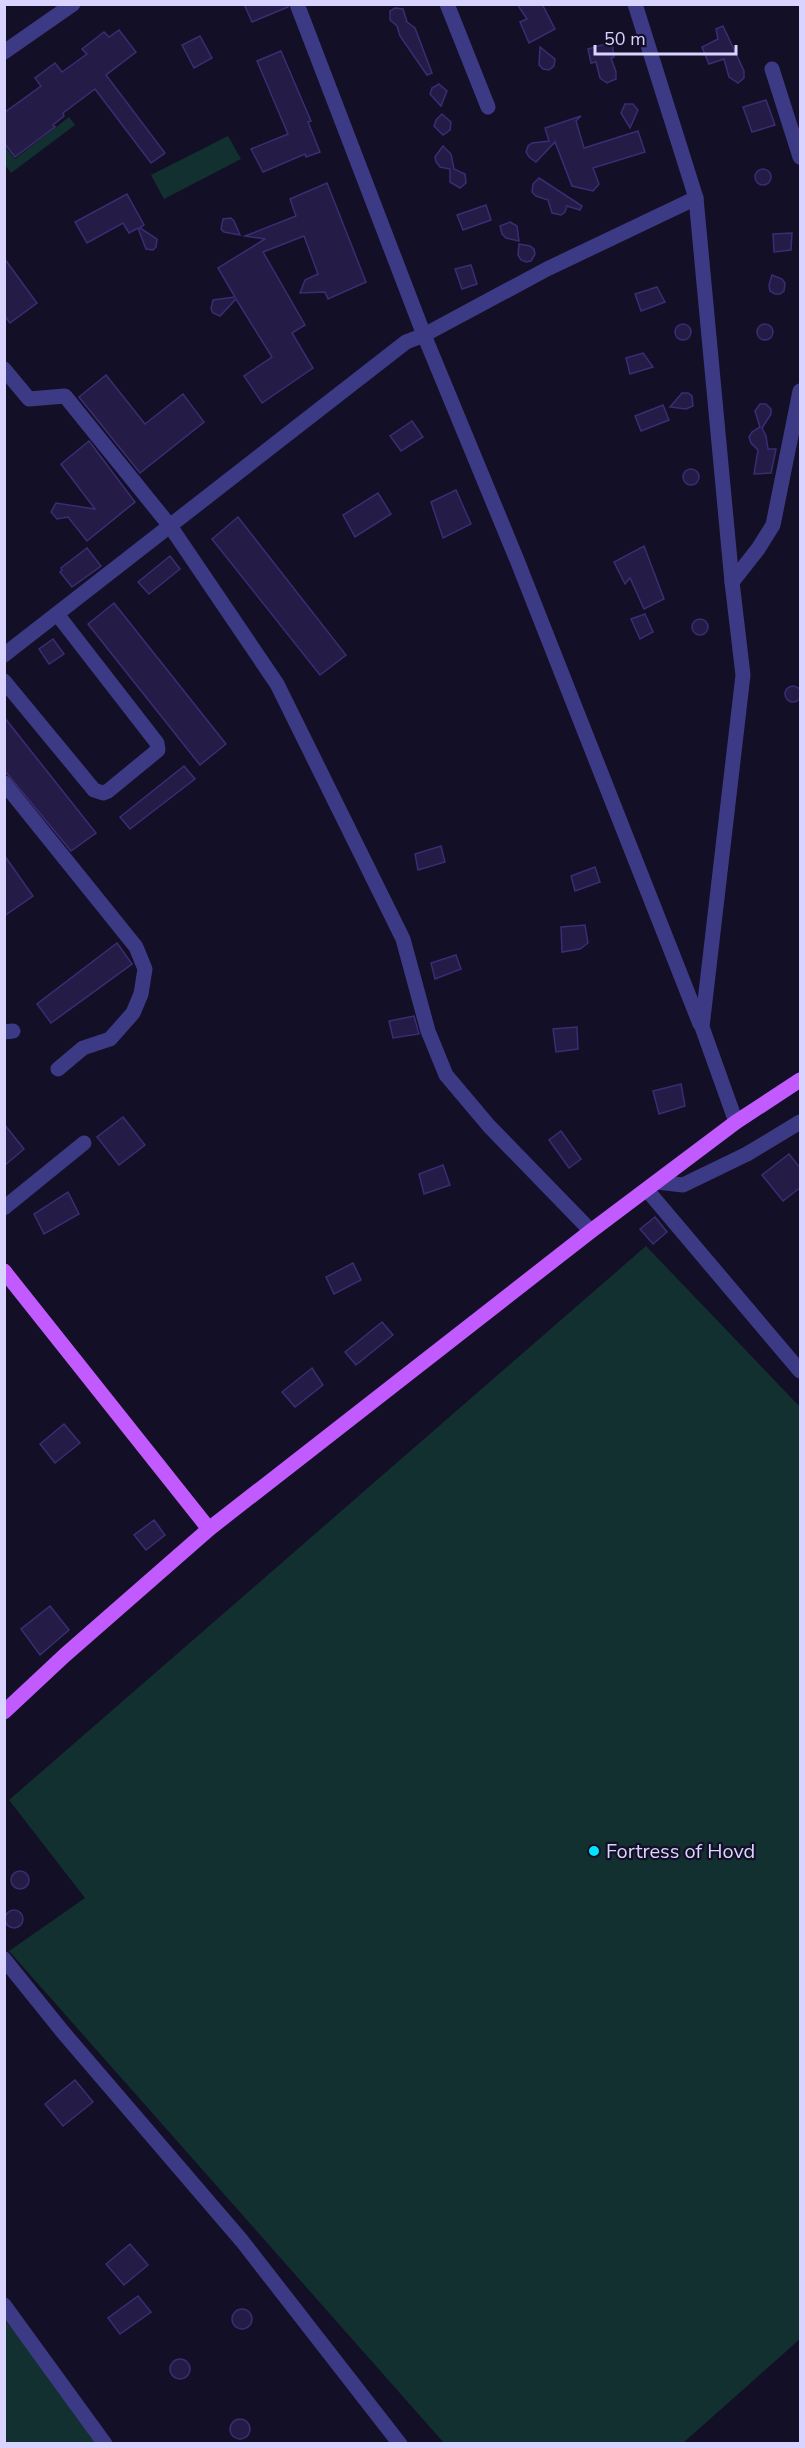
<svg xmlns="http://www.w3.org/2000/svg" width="805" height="2448" font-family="'Nunito Sans',sans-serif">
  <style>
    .green { fill: #12302f }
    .building { fill: #241b47; stroke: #3b2d73; stroke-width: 1.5 }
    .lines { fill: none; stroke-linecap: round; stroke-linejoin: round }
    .minor { stroke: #3d3a85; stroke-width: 15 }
    .major { stroke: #c25bff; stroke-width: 15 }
    .poi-dot { fill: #00e5ff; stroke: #130f26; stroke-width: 2 }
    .labels { text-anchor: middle; stroke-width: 4.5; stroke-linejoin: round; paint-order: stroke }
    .poi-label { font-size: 20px; fill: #d9d4ff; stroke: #130f26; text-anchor: start }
  </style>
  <rect width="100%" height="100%" fill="#130f26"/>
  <g class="green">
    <path d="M69,117L75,125L11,173L5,165V147L15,159Z"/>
    <path d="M228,136L241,159L164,199L151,175Z"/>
    <path d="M646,1246L800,1407V2339L683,2443H444L9,1951L85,1898L9,1800Z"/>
    <path d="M5,2320L102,2443H5Z"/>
  </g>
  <g class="building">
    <path d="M244,4H288V7L252,22Z"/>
    <path d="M517,4H542L555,29L529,43L520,22L527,19Z"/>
    <path d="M395,8L403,9L407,22L415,28L432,73L427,75L400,36L397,26L390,20V11Z"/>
    <path d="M723,26L744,71V78L738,83L729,77L724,59L709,64L702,47L718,39L716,29Z"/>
    <path d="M119,30L136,52L106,75L165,153L151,163L95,89L63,113L64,116L53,125L55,127L15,157L4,143V113L41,86L35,78L55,63L62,72L87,54L82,49L104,32L109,37Z"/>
    <path d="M200,36L212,58L194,68L182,45Z"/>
    <path d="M612,42L614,57L611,58L616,72V79L607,83L600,78L596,62L591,63L588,49Z"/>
    <path d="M540,47L555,59L554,66L549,70L543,69L539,65Z"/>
    <path d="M281,51L311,121L308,122L320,152L306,157L305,154L263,172L251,149L288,134L257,61Z"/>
    <path d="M439,84L447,91L441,106L430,94L432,88Z"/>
    <path d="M766,100L775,125L752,132L743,107Z"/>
    <path d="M625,104H633L638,110L630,128L621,113Z"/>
    <path d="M442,114L451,122L450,130L443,135L434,126L436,120Z"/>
    <path d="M581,116L576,121L584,148L638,131L645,152L593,168L599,184L593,191L572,186L555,142L536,162L529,157L526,152L528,146L532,143L549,141L545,128Z"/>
    <path d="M443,146L451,154L454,169L465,174L466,183L460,188L450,182V169L440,167L436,162L435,157Z"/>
    <circle cx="763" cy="177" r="8"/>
    <path d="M539,178L582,206L580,210L567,206L565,212L561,215L552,213L548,200L536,196L532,192L533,184Z"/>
    <path d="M327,183L366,282L328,299L325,292L300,293L305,280L318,274L304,236L263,252L305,325L292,333L313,368L262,403L244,376L272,357L236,299L220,316L213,313L211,309L213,300L235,297L218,268L265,239L245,236L296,216L290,199Z"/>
    <path d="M127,194L144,225L140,228L157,239L156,247L153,250L146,249L138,228L129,233L123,223L87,243L75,222Z"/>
    <path d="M486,205L491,220L463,230L457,215Z"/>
    <path d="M231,218L234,221L240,235L224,232L221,229L223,219Z"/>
    <path d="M510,222L517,226L519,241L506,238L502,234L500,226Z"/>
    <path d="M792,233L791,250L774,252L773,234Z"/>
    <path d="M519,244L530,246L534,249L535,254L531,261L526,262L521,260L518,255Z"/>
    <path d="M4,258L37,303L10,323L4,315Z"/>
    <path d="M471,265L477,284L462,289L455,269Z"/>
    <path d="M772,275L782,279L785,283L784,291L780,294H775L770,291L769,285Z"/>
    <path d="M657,287L665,302L641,311L635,294Z"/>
    <circle cx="683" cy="332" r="8"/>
    <circle cx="765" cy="332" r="8"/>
    <path d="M643,353L653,367L630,374L626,358Z"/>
    <path d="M106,375L145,424L183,394L204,422L140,473L79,397Z"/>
    <path d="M682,393H688L692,396L693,406L686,409L670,407Z"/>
    <path d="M760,404H766L771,409V414L762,428L766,436L768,449H776L771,473L754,474L758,450L751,443L749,437L752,432L760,427L755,411Z"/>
    <path d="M663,405L669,420L641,431L635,416Z"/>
    <path d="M412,421L423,437L401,451L390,436Z"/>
    <path d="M89,441L135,502L87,541L68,517L57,519L51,512L56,503L95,509L61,464Z"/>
    <circle cx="691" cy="477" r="8"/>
    <path d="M456,490L471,524L443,538L431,502Z"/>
    <path d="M378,493L391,514L355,537L343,515Z"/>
    <path d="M238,517L346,655L320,675L212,539Z"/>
    <path d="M644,546L664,599L644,609L630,578L625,584L614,562Z"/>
    <path d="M87,548L101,566L72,587L60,572L62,570L61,568Z"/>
    <path d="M170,556L180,569L149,594L138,582Z"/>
    <path d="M114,603L226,744L200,765L88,624Z"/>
    <path d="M645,614L653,632L640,639L631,619Z"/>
    <circle cx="700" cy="627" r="8"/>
    <path d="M53,639L64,654L49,664L39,649Z"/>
    <circle cx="793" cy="694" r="8"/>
    <path d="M4,717L96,833L71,851L4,770Z"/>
    <path d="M184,766L195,779L130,829L120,817Z"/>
    <path d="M441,846L445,862L418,870L415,854Z"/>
    <path d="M4,855L33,896L4,916Z"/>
    <path d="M595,867L600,882L575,891L571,876Z"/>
    <path d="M585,925L588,943L580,949L562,952L561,927Z"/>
    <path d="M117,943L132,964L51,1023L37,1004Z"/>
    <path d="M456,955L461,969L435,979L431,963Z"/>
    <path d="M414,1016L419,1034L393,1038L389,1021Z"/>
    <path d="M577,1027L578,1049L556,1052L553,1029Z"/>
    <path d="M681,1084L685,1106L659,1114L653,1091Z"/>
    <path d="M123,1117L145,1145L119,1165L97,1137Z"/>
    <path d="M4,1124L24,1149L4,1166Z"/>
    <path d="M561,1131L581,1159L569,1168L549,1140Z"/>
    <path d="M789,1154L801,1169V1187L783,1201L762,1175Z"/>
    <path d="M443,1165L450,1185L424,1194L419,1174Z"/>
    <path d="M68,1192L79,1214L44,1234L34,1214Z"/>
    <path d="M655,1217L667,1232L653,1244L640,1229Z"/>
    <path d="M353,1263L361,1280L334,1294L326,1277Z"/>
    <path d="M382,1322L393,1335L356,1365L345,1352Z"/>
    <path d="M312,1368L323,1385L295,1407L282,1392Z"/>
    <path d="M64,1424L80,1443L55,1463L40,1444Z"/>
    <path d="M154,1520L165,1535L146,1550L134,1535Z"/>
    <path d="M50,1606L69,1630L40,1655L21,1629Z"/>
    <circle cx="20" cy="1880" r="9"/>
    <circle cx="14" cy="1919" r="9"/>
    <path d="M75,2080L93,2102L63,2126L45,2104Z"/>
    <path d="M130,2244L148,2265L124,2285L106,2264Z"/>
    <path d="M138,2296L151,2312L120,2334L108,2318Z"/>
    <circle cx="242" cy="2319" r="10"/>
    <circle cx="180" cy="2369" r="10"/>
    <circle cx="240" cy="2429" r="10"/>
  </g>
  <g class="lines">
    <g class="minor">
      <path d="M297,4L424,335L517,560L700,1024"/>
      <path d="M447,4L488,107"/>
      <path d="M635,4L696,198L732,582L743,675L702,1027L736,1122"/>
      <path d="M4,52L73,4"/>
      <path d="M772,69L800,157"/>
      <path d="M4,369L29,399L65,396L170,526L277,684L403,939L428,1031L446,1075L489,1126L591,1231"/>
      <path d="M732,582L758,549L773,525L800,391"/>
      <path d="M4,655L406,342L424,335L547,269L696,198"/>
      <path d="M4,681L94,790L103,793L108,791L158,750L157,743L57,614"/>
      <path d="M4,783L136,947L145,969L141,994L133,1013L110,1039L83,1048L58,1069"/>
      <path d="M4,1032L13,1031"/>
      <path d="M657,1182L683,1185L747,1154L800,1122"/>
      <path d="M647,1190L800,1371"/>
      <path d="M4,1208L84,1143"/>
      <path d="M4,1959L62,2031L242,2241L400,2444"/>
      <path d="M4,2305L105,2444"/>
    </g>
    <g class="major">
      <path d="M4,1271L209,1529"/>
      <path d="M4,1712L65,1655L209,1529L591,1231L736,1122L800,1080"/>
    </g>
  </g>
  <circle class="poi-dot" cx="594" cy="1851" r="6"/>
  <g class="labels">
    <g class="poi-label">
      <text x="606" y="1858">Fortress of Hovd</text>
    </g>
  </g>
  <rect width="805" height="2448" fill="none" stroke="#d9d4ff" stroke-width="12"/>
  <path d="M595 45v9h141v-9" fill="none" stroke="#d9d4ff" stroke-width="3"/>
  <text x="604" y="45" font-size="18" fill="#d9d4ff" stroke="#130f26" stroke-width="4.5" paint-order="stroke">50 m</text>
</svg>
